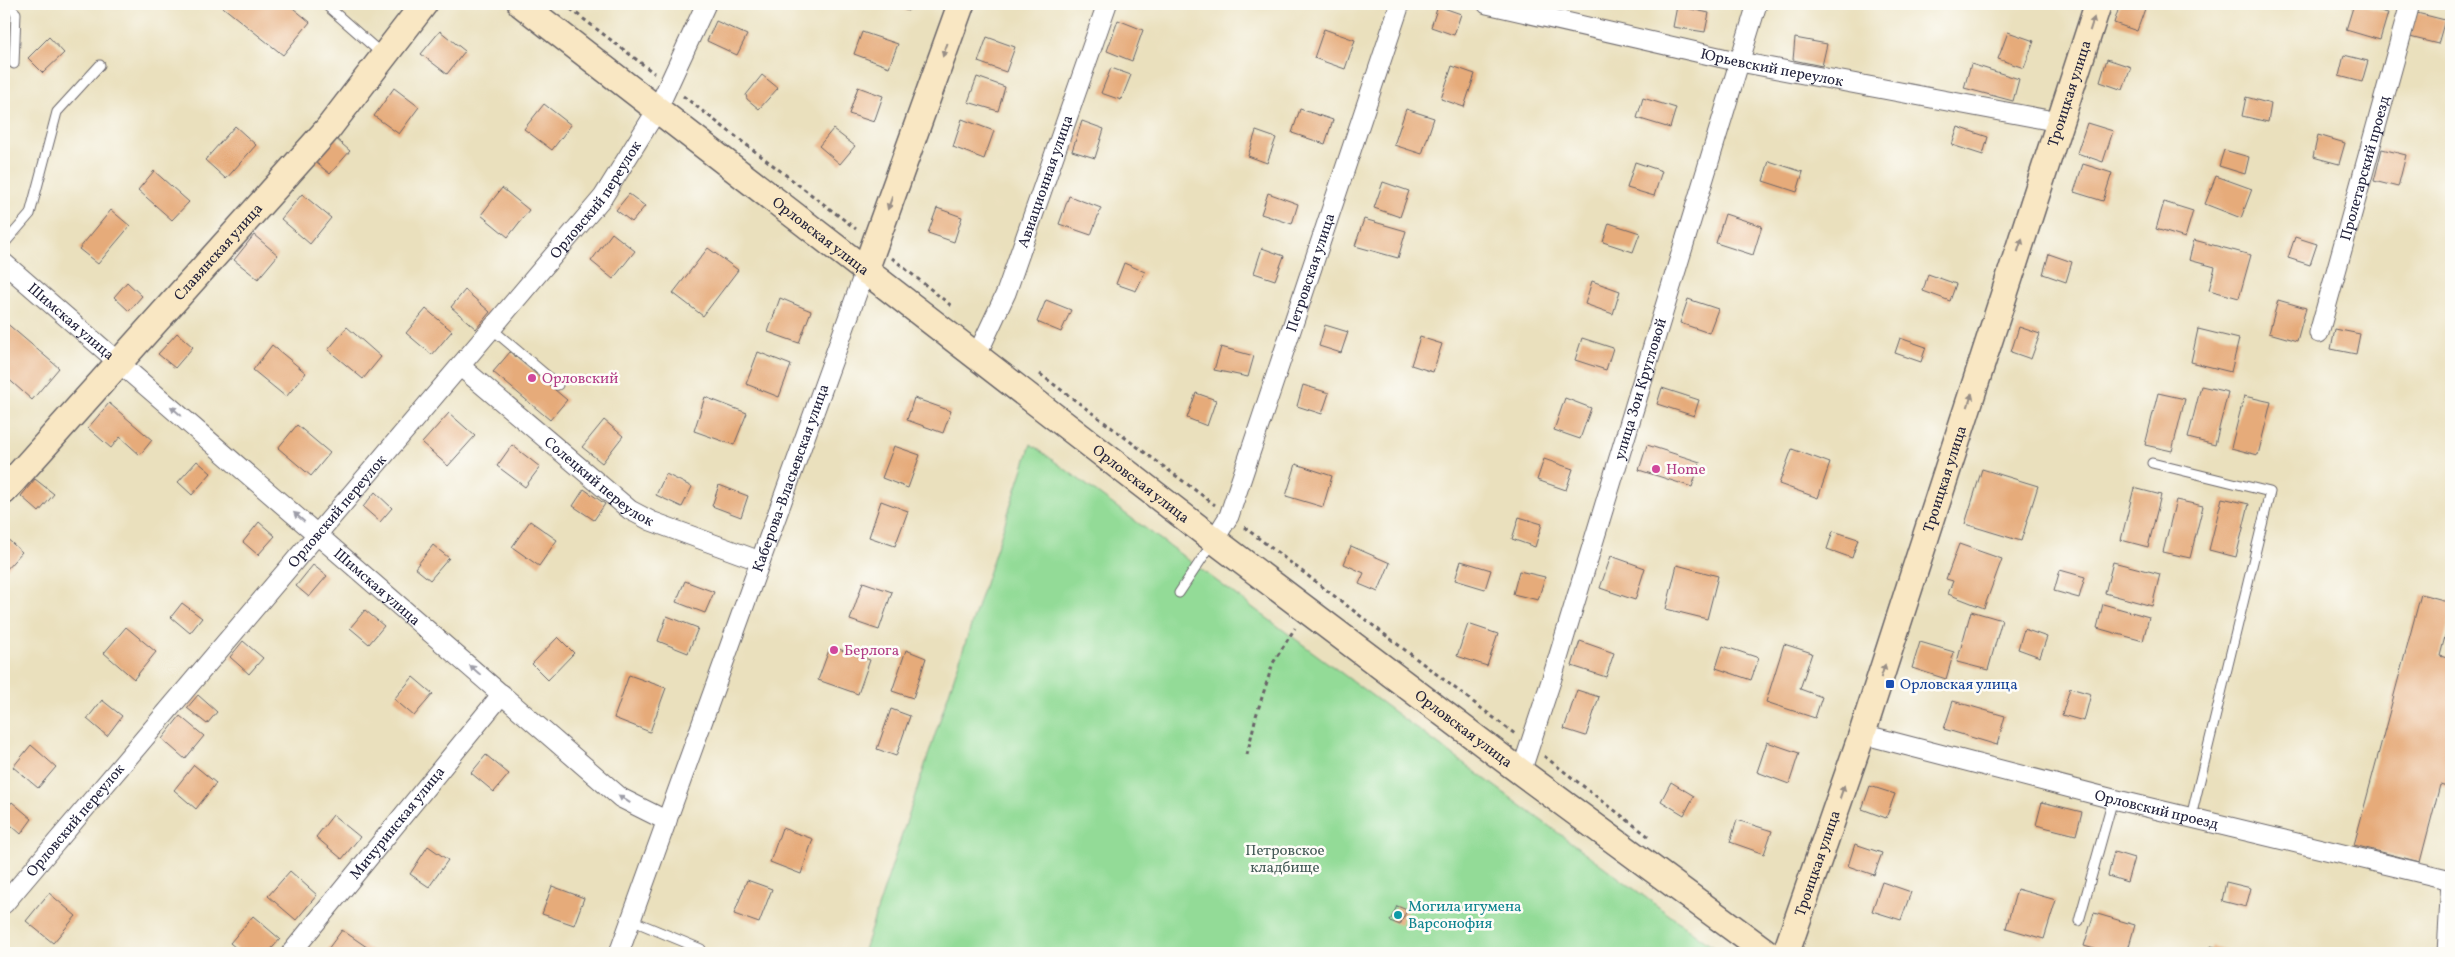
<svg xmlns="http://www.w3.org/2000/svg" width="2455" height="957" font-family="Vollkorn,serif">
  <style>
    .green { fill: #93db97; stroke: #5a7e69 }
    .building { fill: #e6ab7a }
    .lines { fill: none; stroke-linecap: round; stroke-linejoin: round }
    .lane-casing { stroke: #686468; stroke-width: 11 }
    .street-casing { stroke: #686468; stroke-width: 21 }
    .secondary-casing { stroke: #686468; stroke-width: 29 }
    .path { stroke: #686468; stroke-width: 3; stroke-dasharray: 4 4; stroke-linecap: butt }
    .lane { stroke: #fff; stroke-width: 9 }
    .street { stroke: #fff; stroke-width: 19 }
    .secondary { stroke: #f9e7c3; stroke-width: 26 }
    .oneway { fill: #988e86 }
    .oneway2 { fill: #9c9ca7 }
    .hotel-dot { fill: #d1479c; stroke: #fdfcf7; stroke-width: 2 }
    .transit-dot { fill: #1a4fb4; stroke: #fdfcf7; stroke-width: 2 }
    .culture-dot { fill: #0f9aa8; stroke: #fdfcf7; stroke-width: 2 }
    .labels { text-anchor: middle; stroke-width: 5; stroke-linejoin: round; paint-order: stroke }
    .street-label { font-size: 15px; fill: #22223b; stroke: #fdfcf7 }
    .hotel-label { font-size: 15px; fill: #b23c85; stroke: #fdfcf7; text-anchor: start }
    .transit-label { font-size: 15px; fill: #164399; stroke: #fdfcf7; text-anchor: start }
    .park-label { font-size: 15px; fill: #445a57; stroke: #fdfcf7 }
    .culture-label { font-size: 15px; fill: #0d838f; stroke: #fdfcf7; text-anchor: start }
  </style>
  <rect width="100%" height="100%" fill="#fdfcf7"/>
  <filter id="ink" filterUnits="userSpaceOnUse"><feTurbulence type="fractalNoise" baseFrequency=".02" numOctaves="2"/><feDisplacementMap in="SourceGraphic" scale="10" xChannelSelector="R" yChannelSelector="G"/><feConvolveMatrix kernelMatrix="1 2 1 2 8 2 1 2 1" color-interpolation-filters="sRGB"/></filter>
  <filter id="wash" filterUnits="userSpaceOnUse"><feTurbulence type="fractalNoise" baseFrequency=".0096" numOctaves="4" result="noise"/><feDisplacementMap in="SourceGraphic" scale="20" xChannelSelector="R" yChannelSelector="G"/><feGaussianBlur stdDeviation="1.12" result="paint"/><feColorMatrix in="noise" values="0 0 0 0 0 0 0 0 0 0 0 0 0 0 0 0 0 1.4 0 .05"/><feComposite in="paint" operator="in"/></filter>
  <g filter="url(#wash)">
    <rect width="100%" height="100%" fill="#eae0bd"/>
    <path class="green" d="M1031,444L1721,953H863Z"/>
    <g id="blocks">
      <g class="building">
        <path d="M219,4H288L310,22L283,55Z"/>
        <path d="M887,4H910L908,11Z"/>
        <path d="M2120,4L2146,6L2137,31L2114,23Z"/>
        <path d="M2354,4L2388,13L2380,40L2346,30Z"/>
        <path d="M1438,6L1461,14L1454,35L1431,27Z"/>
        <path d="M1677,6L1709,13L1705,32L1673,27Z"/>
        <path d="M2417,13L2445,20L2438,44L2410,37Z"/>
        <path d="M1118,20L1143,30L1132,61L1107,51Z"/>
        <path d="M716,21L747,35L737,55L707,41Z"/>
        <path d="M1324,29L1355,40L1345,69L1314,58Z"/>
        <path d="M440,31L465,51L447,74L421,54Z"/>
        <path d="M862,32L898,44L889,67L854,54Z"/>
        <path d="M2008,32L2034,41L2024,68L1998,59Z"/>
        <path d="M49,37L64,53L43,73L28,58Z"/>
        <path d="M987,37L1015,47L1006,72L978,62Z"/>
        <path d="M1795,38L1827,44L1822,66L1793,60Z"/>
        <path d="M2344,55L2368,61L2362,82L2339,76Z"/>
        <path d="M2107,59L2131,67L2123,90L2100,82Z"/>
        <path d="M1971,64L2019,79L2013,101L1964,88Z"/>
        <path d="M1452,66L1475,74L1464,107L1441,99Z"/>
        <path d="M1111,68L1131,75L1121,100L1101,93Z"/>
        <path d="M762,75L778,88L759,109L747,99L746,95Z"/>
        <path d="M977,77L1005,87L998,111L968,102Z"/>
        <path d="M858,87L883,96L874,122L849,114Z"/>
        <path d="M394,88L419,107L399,134L374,116Z"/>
        <path d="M2246,97L2271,104L2268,122L2242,116Z"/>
        <path d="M1643,98L1676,108L1670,128L1637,118Z"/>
        <path d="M544,104L571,125L552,150L524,129Z"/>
        <path d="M1300,109L1333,120L1325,144L1292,133Z"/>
        <path d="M1406,109L1434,118L1422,154L1394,145Z"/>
        <path d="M962,119L994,131L984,159L953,147Z"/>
        <path d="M1082,121L1104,129L1095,158L1072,151Z"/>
        <path d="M2087,123L2113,131L2103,162L2077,153Z"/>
        <path d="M235,126L256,145L226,179L205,160Z"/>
        <path d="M1958,127L1988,137L1983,155L1952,145Z"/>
        <path d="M833,129L855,146L840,164L819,146Z"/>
        <path d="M1256,131L1276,138L1267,163L1248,156Z"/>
        <path d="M2318,135L2345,143L2339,164L2313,157Z"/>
        <path d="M334,137L350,151L330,174L314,161Z"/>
        <path d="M2382,149L2406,155L2398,187L2374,181Z"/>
        <path d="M2224,150L2249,157L2245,174L2219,166Z"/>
        <path d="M1769,161L1803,172L1797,192L1763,181Z"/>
        <path d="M1635,162L1662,171L1654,196L1627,188Z"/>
        <path d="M2083,164L2112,173L2103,201L2074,192Z"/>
        <path d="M154,171L189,202L172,220L138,190Z"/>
        <path d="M2216,176L2252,189L2241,218L2205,204Z"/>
        <path d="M1383,182L1409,191L1400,217L1374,208Z"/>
        <path d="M502,188L529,210L508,237L481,215Z"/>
        <path d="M1268,193L1298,204L1292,224L1261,214Z"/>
        <path d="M302,194L331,218L310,244L281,219Z"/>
        <path d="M629,194L645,206L632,222L616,210Z"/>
        <path d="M1069,196L1101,208L1091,235L1059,224Z"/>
        <path d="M2164,202L2193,211L2185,238L2156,229Z"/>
        <path d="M937,208L962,217L954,242L928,233Z"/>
        <path d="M111,210L130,226L98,264L79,249Z"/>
        <path d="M1725,214L1762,226L1753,255L1716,243Z"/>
        <path d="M1364,219L1406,231L1398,258L1355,246Z"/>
        <path d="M1609,223L1640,233L1633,252L1603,242Z"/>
        <path d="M612,233L635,251L613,279L591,261Z"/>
        <path d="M254,235L278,255L258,279L234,260Z"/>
        <path d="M2295,237L2317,244L2310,265L2288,258Z"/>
        <path d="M2194,240L2251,255L2239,298L2209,290L2215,267L2189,260Z"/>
        <path d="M708,248L738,270L703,316L673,293Z"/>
        <path d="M1262,248L1284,256L1275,280L1254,273Z"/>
        <path d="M2049,254L2072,262L2066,282L2043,274Z"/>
        <path d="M1124,263L1145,272L1136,291L1116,284Z"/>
        <path d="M1928,274L1956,284L1950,301L1923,291Z"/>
        <path d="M1592,281L1620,291L1613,314L1585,304Z"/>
        <path d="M127,282L142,296L129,311L114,297Z"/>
        <path d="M465,290L490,312L476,329L451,307Z"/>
        <path d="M780,298L811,311L799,343L768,332Z"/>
        <path d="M1688,299L1718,309L1709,333L1680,323Z"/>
        <path d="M1046,300L1071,310L1061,332L1037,322Z"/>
        <path d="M2278,300L2306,308L2297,341L2269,333Z"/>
        <path d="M426,309L452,331L432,355L406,333Z"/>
        <path d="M4,321L59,368L32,400L4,375Z"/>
        <path d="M1325,325L1348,332L1341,353L1319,346Z"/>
        <path d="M347,327L381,357L363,379L328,350Z"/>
        <path d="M2019,327L2040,334L2031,359L2011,352Z"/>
        <path d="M2198,329L2239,339L2231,372L2191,362Z"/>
        <path d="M2335,329L2360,334L2356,354L2331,349Z"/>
        <path d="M177,333L193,347L175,368L158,354Z"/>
        <path d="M1420,337L1442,344L1433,372L1411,365Z"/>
        <path d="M1582,338L1613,348L1606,370L1575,360Z"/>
        <path d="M1900,338L1926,347L1921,362L1895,353Z"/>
        <path d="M272,345L306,373L286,397L253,370Z"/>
        <path d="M1221,347L1254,356L1248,377L1214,370Z"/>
        <path d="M510,352L567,400L550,420L493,372Z"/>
        <path d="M758,352L791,365L779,397L746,384Z"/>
        <path d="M1303,385L1329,393L1322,414L1297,406Z"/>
        <path d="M2201,386L2228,392L2215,445L2188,438Z"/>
        <path d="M1662,388L1699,400L1694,416L1657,404Z"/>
        <path d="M1196,393L1216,400L1207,426L1187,418Z"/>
        <path d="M2158,393L2185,399L2172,451L2145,445Z"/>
        <path d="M2244,396L2271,402L2258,455L2231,448Z"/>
        <path d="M705,397L747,413L734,445L694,431Z"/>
        <path d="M914,398L951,411L943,433L907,420Z"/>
        <path d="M1565,398L1591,408L1580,439L1554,430Z"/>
        <path d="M109,403L152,440L140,455L120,437L111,448L88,428Z"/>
        <path d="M449,413L475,436L448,466L422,443Z"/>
        <path d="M604,420L623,436L602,463L582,447Z"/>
        <path d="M297,425L330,453L311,476L278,448Z"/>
        <path d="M512,445L540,467L525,487L497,466Z"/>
        <path d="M1647,445L1700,462L1692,487L1639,470Z"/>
        <path d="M894,446L920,455L908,488L882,478Z"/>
        <path d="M1792,449L1830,463L1818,498L1779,484Z"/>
        <path d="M1544,459L1573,469L1566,490L1537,480Z"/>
        <path d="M197,461L211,473L192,495L178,482Z"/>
        <path d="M1296,464L1332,476L1323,507L1286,496Z"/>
        <path d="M1982,469L2038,486L2021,541L1965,524Z"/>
        <path d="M666,474L692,487L682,507L656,495Z"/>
        <path d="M35,479L54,494L39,512L21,496Z"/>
        <path d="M719,485L748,496L741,517L712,506Z"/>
        <path d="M2134,488L2161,495L2148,547L2121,540Z"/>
        <path d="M584,489L605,504L594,520L573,506Z"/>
        <path d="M375,492L392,508L380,522L363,507Z"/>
        <path d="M2222,498L2249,504L2236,557L2209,550Z"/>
        <path d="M2176,500L2203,506L2190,558L2163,552Z"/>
        <path d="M881,501L908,511L895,546L869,537Z"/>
        <path d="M1519,517L1542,524L1535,547L1512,539Z"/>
        <path d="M530,521L557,540L539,566L512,547Z"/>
        <path d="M259,522L275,536L258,555L243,542Z"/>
        <path d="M1833,531L1858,539L1852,558L1827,549Z"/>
        <path d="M4,536L22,552L5,571L4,570Z"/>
        <path d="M1959,544L2002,559L1984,608L1948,594L1953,581L1946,579Z"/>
        <path d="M433,545L449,558L430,580L415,568Z"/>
        <path d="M1351,546L1390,563L1378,592L1359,584L1364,573L1344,564Z"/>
        <path d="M1611,556L1645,568L1635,600L1600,588Z"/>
        <path d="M1461,561L1491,570L1485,589L1455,580Z"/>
        <path d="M2113,562L2160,574L2152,606L2105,593Z"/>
        <path d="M313,565L327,576L309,597L296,586Z"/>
        <path d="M1677,565L1718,576L1707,619L1666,609Z"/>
        <path d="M2060,570L2085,577L2079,598L2054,591Z"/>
        <path d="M1519,571L1545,577L1538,600L1513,594Z"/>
        <path d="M685,581L714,592L705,613L676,602Z"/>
        <path d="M863,582L892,592L879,630L850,620Z"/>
        <path d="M2421,594L2451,602V613L2440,656L2451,659V788L2440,785L2420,862L2354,845Z"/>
        <path d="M182,603L202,618L190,633L171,617Z"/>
        <path d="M2103,604L2149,617L2143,641L2097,628Z"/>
        <path d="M365,610L384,626L369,644L350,628Z"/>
        <path d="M1971,611L2002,620L1988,670L1957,662Z"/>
        <path d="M667,616L698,628L688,653L658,641Z"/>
        <path d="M1468,624L1498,634L1487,666L1457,656Z"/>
        <path d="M126,627L156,652L134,679L104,653Z"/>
        <path d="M2024,629L2047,637L2040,657L2018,649Z"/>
        <path d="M558,637L574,653L548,680L532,664Z"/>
        <path d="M243,641L263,658L249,674L230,657Z"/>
        <path d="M1580,641L1614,653L1606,677L1572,666Z"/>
        <path d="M1920,642L1954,652L1946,679L1912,668Z"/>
        <path d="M1784,644L1812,653L1800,689L1822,697L1815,718L1766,702Z"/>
        <path d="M1723,646L1759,658L1751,680L1716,668Z"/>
        <path d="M836,648L870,660L858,694L818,680L829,650Z"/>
        <path d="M906,650L926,658L913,698L892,691Z"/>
        <path d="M629,675L666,688L650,732L614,718Z"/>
        <path d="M413,677L433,694L414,716L394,699Z"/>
        <path d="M2070,688L2091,694L2084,721L2062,715Z"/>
        <path d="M1577,690L1599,697L1586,736L1564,729Z"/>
        <path d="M198,695L217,712L207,724L187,708Z"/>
        <path d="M102,700L122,716L107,736L87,719Z"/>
        <path d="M1953,701L2005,716L1997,745L1944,729Z"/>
        <path d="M891,709L910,716L896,756L877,749Z"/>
        <path d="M180,716L204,736L185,759L162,739Z"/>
        <path d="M1767,742L1799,753L1789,784L1757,772Z"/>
        <path d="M31,745L56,767L38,788L13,767Z"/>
        <path d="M486,755L509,774L494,792L471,773Z"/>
        <path d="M194,765L216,783L196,809L174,790Z"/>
        <path d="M1671,782L1694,796L1684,815L1661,801Z"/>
        <path d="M1870,786L1895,794L1886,818L1862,809Z"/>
        <path d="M12,802L32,819L21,834L4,819V812Z"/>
        <path d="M2042,802L2082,812L2076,835L2036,825Z"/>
        <path d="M333,815L360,837L342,859L316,837Z"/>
        <path d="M1737,820L1772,831L1764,854L1730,842Z"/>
        <path d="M782,828L813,839L801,874L770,862Z"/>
        <path d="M1855,844L1882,853L1874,875L1848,866Z"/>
        <path d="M428,846L448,860L429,887L410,874Z"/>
        <path d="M2114,852L2134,858L2127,882L2108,876Z"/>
        <path d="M290,871L317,895L296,920L268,896Z"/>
        <path d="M747,880L772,889L759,923L734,914Z"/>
        <path d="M1882,882L1911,892L1901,920L1872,911Z"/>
        <path d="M2226,882L2251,888L2246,907L2222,901Z"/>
        <path d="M552,886L584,898L574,925L542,914Z"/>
        <path d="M2017,889L2056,900L2044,939L2006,928Z"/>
        <path d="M49,893L76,916L53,943L26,921Z"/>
        <path d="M1397,906L1407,910L1400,925L1390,921Z"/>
        <path d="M2094,913L2135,925L2127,953H2108L2084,946Z"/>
        <path d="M253,916L280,939L268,953H242L230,943Z"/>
        <path d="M342,930L374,952L373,953H325Z"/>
        <path d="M2211,946L2237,953H2209Z"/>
      </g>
    </g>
  </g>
  <g filter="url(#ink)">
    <use href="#blocks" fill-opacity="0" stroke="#686468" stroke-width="1"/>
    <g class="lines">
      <g class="lane-casing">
        <g id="lane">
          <path d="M6,4L16,13L14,64"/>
          <path d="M325,4L383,55"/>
          <path d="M4,244L30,214L57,112L100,65"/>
          <path d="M492,329L558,385"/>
          <path d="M2152,463L2270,492L2191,817"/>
          <path d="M1179,593L1213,542"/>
          <path d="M631,920L701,949L699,953"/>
          <path d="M2079,921L2113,799"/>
        </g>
      </g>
      <g class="street-casing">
        <g id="street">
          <path id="s1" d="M1487,4L1740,62L2059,122"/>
          <path id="s2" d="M4,263L621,798L667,821"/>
          <path id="s3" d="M2319,333L2410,4"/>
          <path id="s4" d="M976,357L1006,293L1107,4"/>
          <path id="s5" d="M460,366L630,510L651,521L760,561"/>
          <path id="s6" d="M1214,540L1229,516L1400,4"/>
          <path id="s7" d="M1862,734L2113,799L2451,880"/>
          <path id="s8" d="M1521,772L1552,678L1757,4"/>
          <path id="s9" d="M4,904L603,197L657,110L706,4"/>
          <path id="s10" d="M291,953L502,694"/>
          <path id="s11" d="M619,953L865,271"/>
          <path d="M2447,953L2451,880"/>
        </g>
      </g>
      <g class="secondary-casing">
        <g id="secondary">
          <path id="s12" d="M521,4L1214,540L1521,772L1767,953"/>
          <path d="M865,271L961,4"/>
          <path id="s13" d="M4,491L327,130L424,4"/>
          <path id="s14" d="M1786,953L1862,734L2098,4"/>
        </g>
      </g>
      <g class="path">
        <path d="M564,4L654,73"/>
        <path d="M683,96L856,229"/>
        <path d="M892,258L954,308"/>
        <path d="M1040,374L1215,505"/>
        <path d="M1244,527L1515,734"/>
        <path d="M1247,755L1256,716L1273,663L1295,628"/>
        <path d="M1544,756L1648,836"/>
      </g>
      <use href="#lane" class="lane"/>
      <use href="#street" class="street"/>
      <use href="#secondary" class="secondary"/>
    </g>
    <defs><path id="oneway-solid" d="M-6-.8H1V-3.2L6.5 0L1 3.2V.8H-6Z" transform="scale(1.25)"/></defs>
    <g class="oneway">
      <use href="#oneway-solid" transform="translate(2092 24) rotate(-72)"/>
      <use href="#oneway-solid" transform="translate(945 50) rotate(110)"/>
      <use href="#oneway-solid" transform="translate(890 203) rotate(110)"/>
      <use href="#oneway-solid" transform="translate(2020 245) rotate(-72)"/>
      <use href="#oneway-solid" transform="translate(1970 400) rotate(-72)"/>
      <use href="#oneway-solid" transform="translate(1883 671) rotate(-72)"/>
      <use href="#oneway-solid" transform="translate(1842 792) rotate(-71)"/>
    </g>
    <g class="oneway2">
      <use href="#oneway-solid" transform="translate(176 411) rotate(-139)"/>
      <use href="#oneway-solid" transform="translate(299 517) rotate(-139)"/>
      <use href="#oneway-solid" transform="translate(475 670) rotate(-139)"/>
      <use href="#oneway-solid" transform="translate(624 799) rotate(-147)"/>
    </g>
  </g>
  <g class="hotel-dot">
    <circle cx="532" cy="378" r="5"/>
    <circle cx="1656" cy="469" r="5"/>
    <circle cx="834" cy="650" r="5"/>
  </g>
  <rect class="transit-dot" x="1885" y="679" width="10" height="10" rx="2.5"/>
  <circle class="culture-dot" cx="1398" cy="915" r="5"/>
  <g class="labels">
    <g class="street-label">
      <text dy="5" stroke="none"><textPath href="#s1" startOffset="292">Юрьевский переулок</textPath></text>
      <text dy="5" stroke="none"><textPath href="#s14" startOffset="905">Троицкая улица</textPath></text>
      <text dy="5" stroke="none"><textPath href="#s3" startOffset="171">Пролетарский проезд</textPath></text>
      <text dy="5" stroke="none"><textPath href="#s4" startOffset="189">Авиационная улица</textPath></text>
      <text dy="5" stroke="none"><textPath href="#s9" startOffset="920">Орловский переулок</textPath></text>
      <text dy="5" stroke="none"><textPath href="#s12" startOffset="379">Орловская улица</textPath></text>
      <text dy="5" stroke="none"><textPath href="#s13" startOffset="321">Славянская улица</textPath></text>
      <text dy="5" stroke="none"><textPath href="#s6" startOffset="285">Петровская улица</textPath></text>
      <text dy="5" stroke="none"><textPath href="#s2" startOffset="89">Шимская улица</textPath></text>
      <text dy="5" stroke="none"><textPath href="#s8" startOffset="401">улица Зои Кругловой</textPath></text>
      <text dy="5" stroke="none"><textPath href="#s11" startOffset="505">Каберова-Власьевская улица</textPath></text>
      <text dy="5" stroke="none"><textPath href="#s14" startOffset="500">Троицкая улица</textPath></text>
      <text dy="5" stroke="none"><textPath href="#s5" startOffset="181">Солецкий переулок</textPath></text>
      <text dy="5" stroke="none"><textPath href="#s12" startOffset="784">Орловская улица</textPath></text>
      <text dy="5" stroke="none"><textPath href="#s9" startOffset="515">Орловский переулок</textPath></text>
      <text dy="5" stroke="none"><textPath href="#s2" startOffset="494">Шимская улица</textPath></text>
      <text dy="5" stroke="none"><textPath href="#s12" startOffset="1189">Орловская улица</textPath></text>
      <text dy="5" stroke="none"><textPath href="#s7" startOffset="304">Орловский проезд</textPath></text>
      <text dy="5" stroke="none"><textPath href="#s9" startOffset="110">Орловский переулок</textPath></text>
      <text dy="5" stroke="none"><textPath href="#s10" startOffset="168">Мичуринская улица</textPath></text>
      <text dy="5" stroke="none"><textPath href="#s14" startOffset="95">Троицкая улица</textPath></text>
    </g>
    <g class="hotel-label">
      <text x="542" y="383">Орловский</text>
      <text x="1666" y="474">Home</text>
      <text x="844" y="655">Берлога</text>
    </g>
    <g class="transit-label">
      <text x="1900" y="689">Орловская улица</text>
    </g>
    <g class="park-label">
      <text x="1285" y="855">Петровское<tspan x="1285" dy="17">кладбище</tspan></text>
    </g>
    <g class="culture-label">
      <text x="1408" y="911">Могила игумена<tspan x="1408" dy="17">Варсонофия</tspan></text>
    </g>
  </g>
  <rect width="2455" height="957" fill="none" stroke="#fdfcf7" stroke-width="20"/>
</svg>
